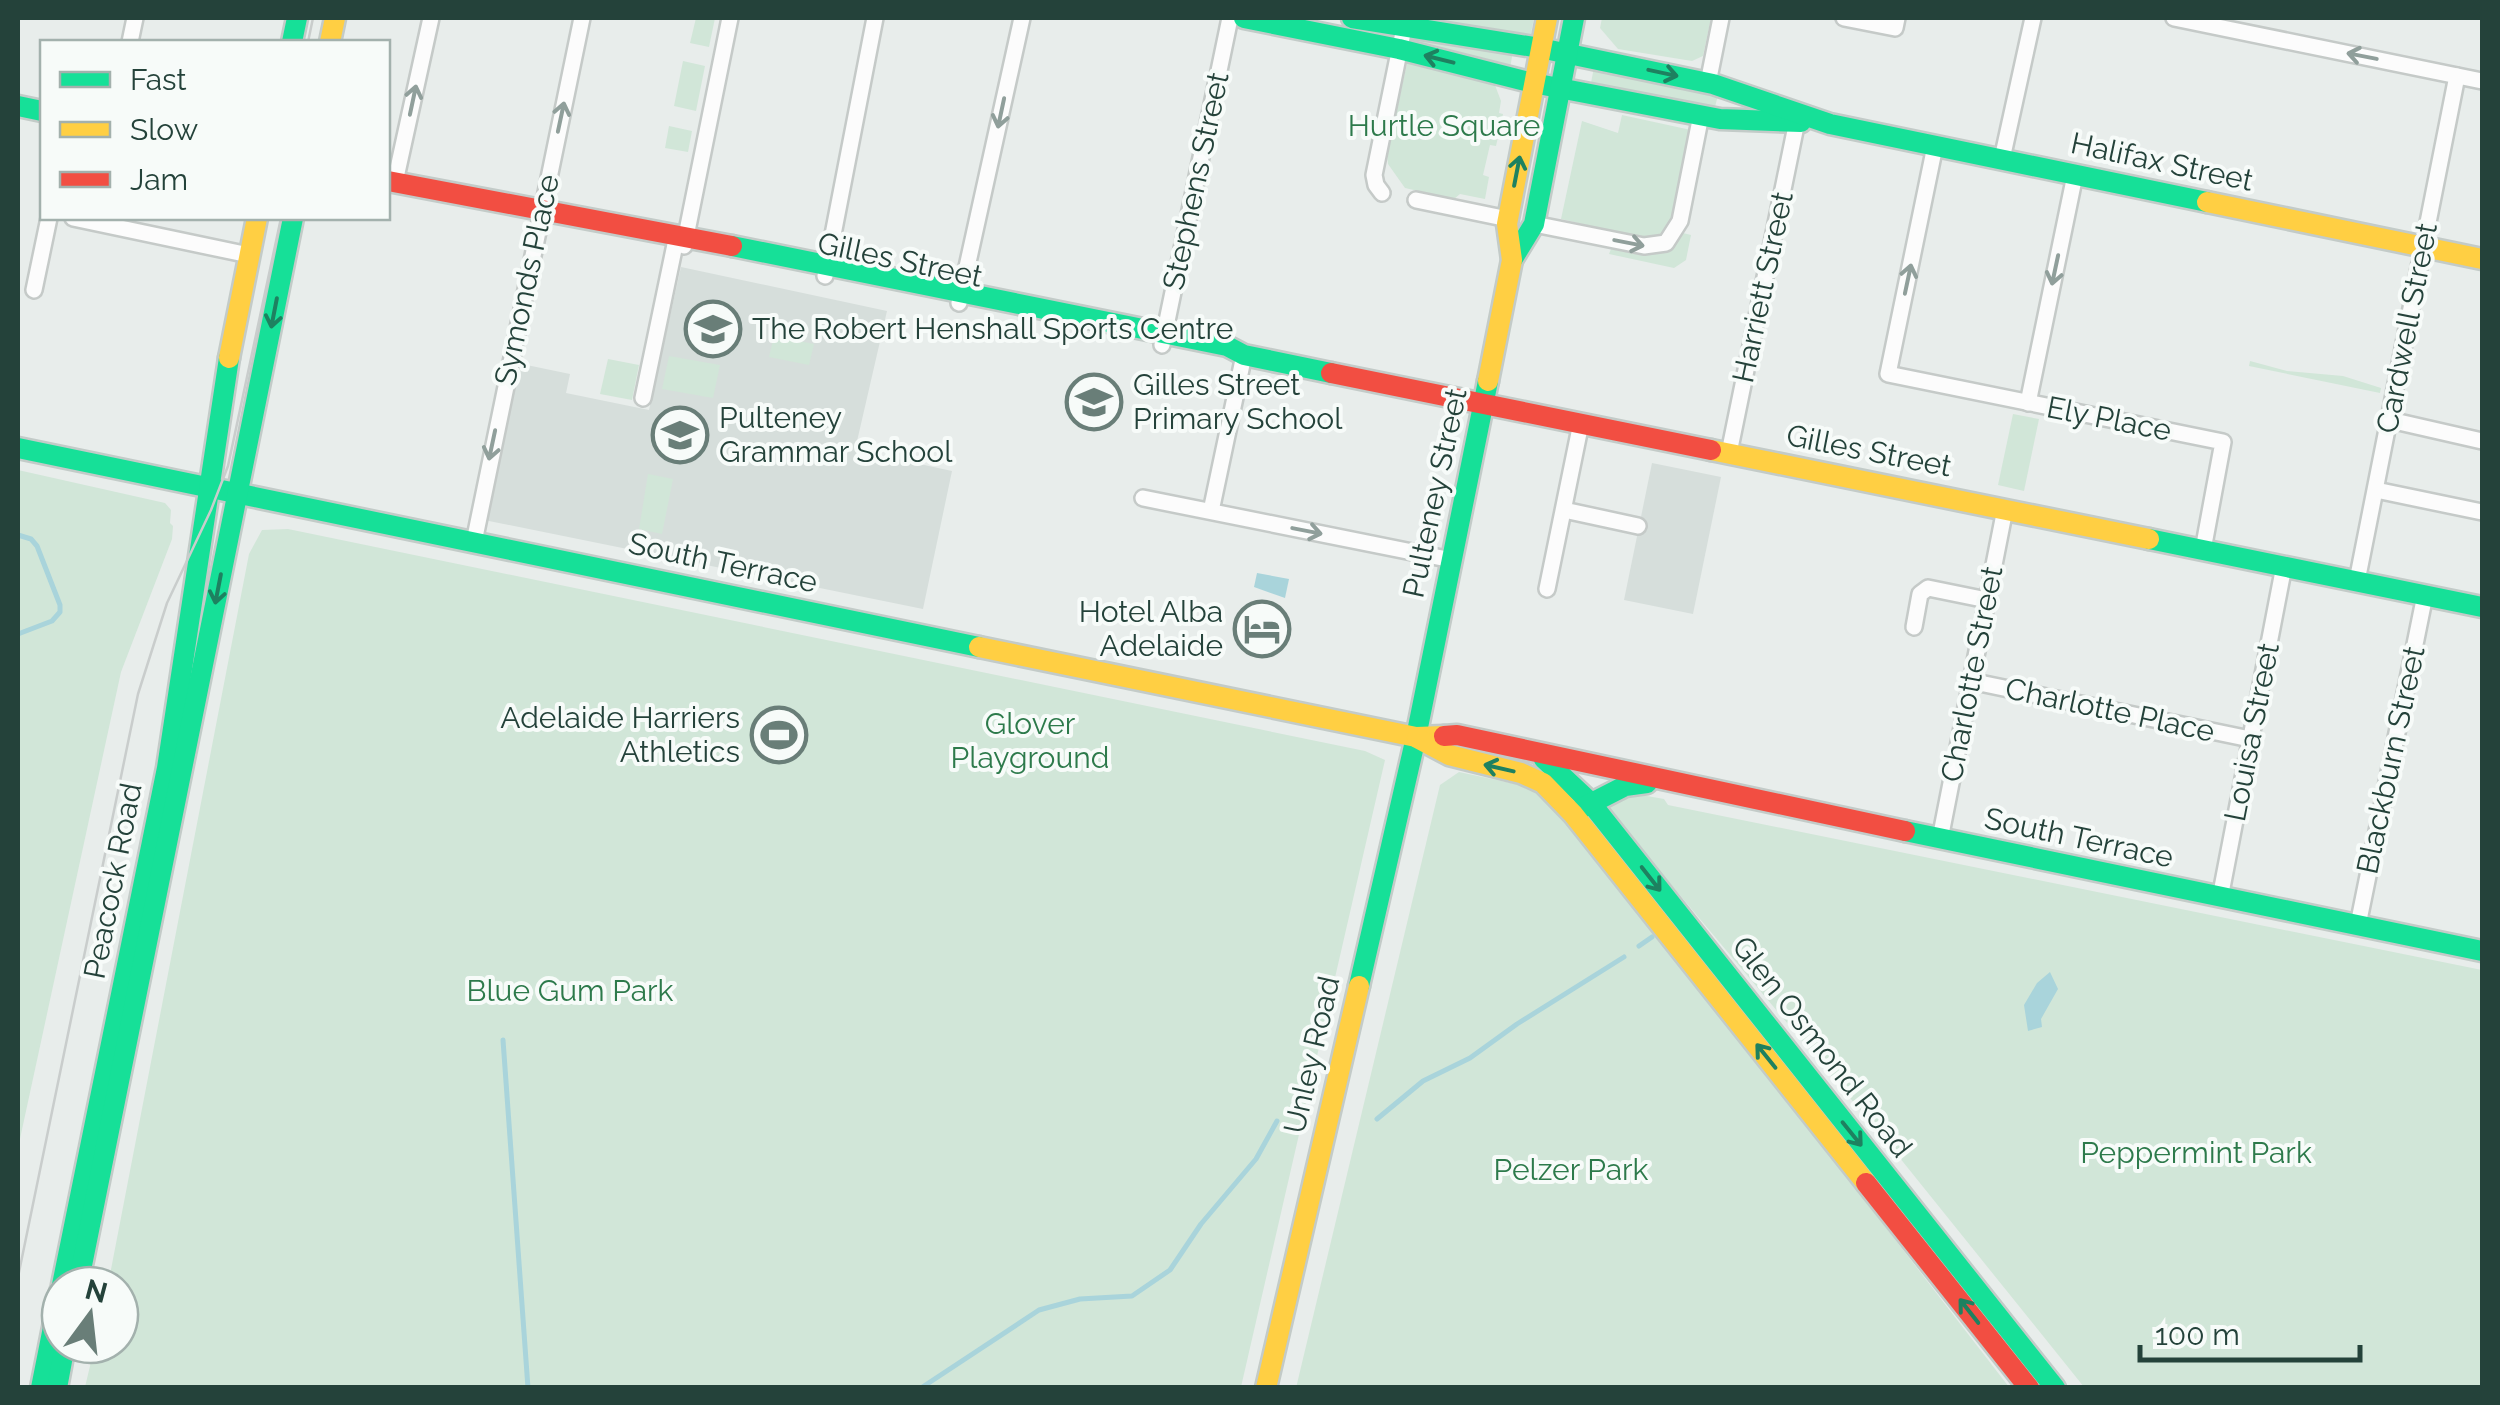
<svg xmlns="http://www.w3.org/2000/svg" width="2500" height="1405" font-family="Raleway,sans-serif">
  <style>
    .built { fill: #d6dedb }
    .green { fill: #d1e6d8 }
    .water { fill: #a9d4db }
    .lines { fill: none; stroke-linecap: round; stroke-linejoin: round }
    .stream { stroke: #a9d4db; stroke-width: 5 }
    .street-casing { stroke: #c5cac8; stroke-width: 20 }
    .fast-casing { stroke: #c3cbc8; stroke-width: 25 }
    .slow-casing { stroke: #c3cbc8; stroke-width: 25 }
    .jam-casing { stroke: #c3cbc8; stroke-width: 25 }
    .street { stroke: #fcfcfc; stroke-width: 15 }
    .fast { stroke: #16e098; stroke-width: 20 }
    .slow { stroke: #ffcf43; stroke-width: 20 }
    .jam { stroke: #f24e42; stroke-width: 20 }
    .tram { stroke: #c9cdcc; stroke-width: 2.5 }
    .oneway { stroke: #909f9b }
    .oneway2 { stroke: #1e8160 }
    .labels { text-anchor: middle; stroke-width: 8; stroke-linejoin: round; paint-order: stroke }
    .park-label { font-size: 30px; fill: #2d7a4b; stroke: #f7fbf9 }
    .street-label { font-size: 30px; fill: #24423a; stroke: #f7fbf9 }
    .poi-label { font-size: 30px; fill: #24423a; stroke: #f7fbf9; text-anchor: start }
  </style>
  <rect width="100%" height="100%" fill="#e8edeb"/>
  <g class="built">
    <path d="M681,267L887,311L855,450L952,471L923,609L484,520L517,363L570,374L566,393L649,410Z"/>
    <path d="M1652,463L1721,477L1693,614L1624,600Z"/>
  </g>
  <g class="green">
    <path d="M696,18H715L709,47L690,43Z"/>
    <path d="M1415,18H1534L1530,38L1420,22Z"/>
    <path d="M1602,18H1711L1703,56L1692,61L1618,49L1600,28Z"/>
    <path d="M1411,37L1513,51L1509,74L1409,43Z"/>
    <path d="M1408,59L1493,80L1501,101L1499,113L1503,114L1496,146L1490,145L1483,175L1489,177L1485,199L1460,194L1454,199L1405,188L1388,164L1387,154Z"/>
    <path d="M683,61L705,66L696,111L674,106Z"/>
    <path d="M1595,62L1718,95L1715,107L1591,83Z"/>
    <path d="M1622,115L1691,130C1686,154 1681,240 1650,241C1635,241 1618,236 1604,233L1600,228L1561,219L1582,121L1618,133Z"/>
    <path d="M669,126L692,131L688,152L665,148Z"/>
    <path d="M1683,233L1691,235L1686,260L1674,268L1609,254L1611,249C1640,255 1665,262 1683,233Z"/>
    <path d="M774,336L814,344L809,365L769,357Z"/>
    <path d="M669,356L720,365L713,398L662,389Z"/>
    <path d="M608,359L639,365L632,400L600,394Z"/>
    <path d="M2250,361L2287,371L2343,376L2381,388L2380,393L2249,366Z"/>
    <path d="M2013,414L2039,419L2024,491L1998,485Z"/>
    <path d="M18,470L165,503L171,510L170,523L173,526L172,539L121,672L18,1148Z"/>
    <path d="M648,474L673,479L662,534L639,529Z"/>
    <path d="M288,529L1365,751L1385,760L1241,1387H85L95,1345H120V1285H108L249,554L262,530Z"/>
    <path d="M1459,772L1529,787L1570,819L2009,1387L1296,1388L1440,785Z"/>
    <path d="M1619,791L1664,799L1668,805L2482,970V1387H2084L1887,1142L1606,807Z"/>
  </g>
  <g class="water">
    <path d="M1257,573L1289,579L1285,598L1254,587Z"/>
    <path d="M2050,972L2058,989L2041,1019L2042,1027L2028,1031L2024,1005L2037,983Z"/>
  </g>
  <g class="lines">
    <g class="stream">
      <path d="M18,535L31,539L37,546L60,605V612L52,621L18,634"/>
      <path d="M1639,946L1652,937"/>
      <path d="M503,1040L528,1388"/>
      <path d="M1377,1119L1423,1081L1470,1058L1517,1024L1624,957"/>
      <path d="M921,1388L1039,1310L1080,1299L1132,1296L1170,1270L1201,1224L1256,1159L1277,1121"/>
    </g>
    <g class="street-casing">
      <g id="street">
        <path d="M1844,18L1895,28L1897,18"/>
        <path d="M2174,18L2482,81"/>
        <path d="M130,42L135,18"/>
        <path d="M1708,83L1721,18"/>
        <path d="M1935,146L1888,374L2223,442L2203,550"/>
        <path d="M2002,159L2033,18"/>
        <path d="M395,182L431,18"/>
        <path d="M1382,193L1376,185L1374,175L1406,18"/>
        <path d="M1416,200L1508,219"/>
        <path d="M73,218L249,255"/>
        <path d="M1534,224L1644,246L1666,243L1680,221L1701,115"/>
        <path d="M684,246L730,18"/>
        <path d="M825,276L875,18"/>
        <path d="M34,290L49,218"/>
        <path d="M959,303L1022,18"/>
        <path d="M1162,345L1230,18"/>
        <path d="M643,398L677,235"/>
        <path d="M2028,403L2075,175"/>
        <path d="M2390,420L2482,441"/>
        <path d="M1729,453L1797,121"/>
        <path d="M2376,490L2482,512"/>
        <path d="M1143,498L1452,560"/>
        <path d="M1564,510L1638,526"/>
        <path d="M1211,511L1244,355"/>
        <path d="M474,542L582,18"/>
        <path d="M2357,581L2457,76"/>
        <path d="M1547,589L1581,423"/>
        <path d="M1914,627L1920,594L1928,588L1987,600"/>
        <path d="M1970,681L2250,739"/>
        <path d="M1940,839L2005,509"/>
        <path d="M2220,898L2284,566"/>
        <path d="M2358,925L2425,595"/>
      </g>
    </g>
    <g class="fast-casing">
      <g id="fast">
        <path d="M1244,18L1399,49L1533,83L1720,119L1801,122"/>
        <path d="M1352,18L1540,48L1713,84L1830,124L2207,202"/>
        <path d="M292,42L297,18"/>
        <path d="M18,106L42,111"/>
        <path d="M732,246L1227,346L1244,355L1331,373"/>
        <path d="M1512,260L1534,224L1574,18"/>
        <path d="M18,448L979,647"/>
        <path d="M2149,539L2482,607"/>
        <path d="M1544,759L1590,802L2055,1388"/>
        <path d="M1582,808L1625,786L1647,783"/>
        <path d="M1905,831L2482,951"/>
        <path d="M1359,986L1416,737L1488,381"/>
        <path d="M62,1285L167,768L229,358"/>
        <path d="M78,1285L293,218"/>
        <path d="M41,1388L60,1292"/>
        <path d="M57,1388L65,1345"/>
      </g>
    </g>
    <g class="slow-casing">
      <g id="slow">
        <path d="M330,42L335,18"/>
        <path d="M2207,202L2482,259"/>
        <path d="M229,358L257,218"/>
        <path d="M1488,381L1512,260L1507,224L1547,18"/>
        <path d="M1711,450L2149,539"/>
        <path d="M979,647L1416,737L1444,736"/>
        <path d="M1417,738L1449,755L1521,773L1543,783L1573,814L1866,1183"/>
        <path d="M1266,1388L1359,986"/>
      </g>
    </g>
    <g class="jam-casing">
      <g id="jam">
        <path d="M388,181L732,246"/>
        <path d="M1331,373L1711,450"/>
        <path d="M1444,736L1457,735L1905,831"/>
        <path d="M1866,1183L2029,1388"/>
      </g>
    </g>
    <use href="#street" class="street"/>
    <use href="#fast" class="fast"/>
    <use href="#slow" class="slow"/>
    <use href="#jam" class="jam"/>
    <g class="tram">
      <path d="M308,42L313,18"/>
      <path d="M18,1277L138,694L167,603L211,510L228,466L281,218"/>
    </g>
  </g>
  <defs><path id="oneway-shaft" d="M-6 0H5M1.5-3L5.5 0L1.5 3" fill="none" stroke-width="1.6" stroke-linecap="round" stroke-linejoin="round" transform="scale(2.5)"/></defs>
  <g class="oneway">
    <use href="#oneway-shaft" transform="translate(2362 56) rotate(-169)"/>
    <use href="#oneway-shaft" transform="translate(413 100) rotate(-78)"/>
    <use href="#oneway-shaft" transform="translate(1001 113) rotate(102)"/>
    <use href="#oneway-shaft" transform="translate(561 117) rotate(-78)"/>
    <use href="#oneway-shaft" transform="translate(1629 243) rotate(11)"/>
    <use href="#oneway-shaft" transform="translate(2055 270) rotate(102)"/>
    <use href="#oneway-shaft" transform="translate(1908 279) rotate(-78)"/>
    <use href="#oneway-shaft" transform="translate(492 445) rotate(102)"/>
    <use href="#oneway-shaft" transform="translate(1307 531) rotate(11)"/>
  </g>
  <g class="oneway2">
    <use href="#oneway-shaft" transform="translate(1439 59) rotate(-166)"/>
    <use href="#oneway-shaft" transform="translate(1663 73) rotate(12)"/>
    <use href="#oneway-shaft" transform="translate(1517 171) rotate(-79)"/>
    <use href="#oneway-shaft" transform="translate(274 313) rotate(101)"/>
    <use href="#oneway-shaft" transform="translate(218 589) rotate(101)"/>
    <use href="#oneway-shaft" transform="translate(1499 768) rotate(-167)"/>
    <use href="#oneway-shaft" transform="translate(1651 879) rotate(52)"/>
    <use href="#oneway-shaft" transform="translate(1766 1056) rotate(-129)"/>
    <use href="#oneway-shaft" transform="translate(1852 1134) rotate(51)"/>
    <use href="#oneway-shaft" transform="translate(1969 1311) rotate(-128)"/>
  </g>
  <defs>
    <g id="school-ring" transform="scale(2.875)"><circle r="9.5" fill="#f7fbf9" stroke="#697e78" stroke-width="1.5"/><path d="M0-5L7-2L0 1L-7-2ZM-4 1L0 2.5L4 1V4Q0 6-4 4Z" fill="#697e78"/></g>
    <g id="hotel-ring" transform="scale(2.875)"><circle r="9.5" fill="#f7fbf9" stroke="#697e78" stroke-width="1.5"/><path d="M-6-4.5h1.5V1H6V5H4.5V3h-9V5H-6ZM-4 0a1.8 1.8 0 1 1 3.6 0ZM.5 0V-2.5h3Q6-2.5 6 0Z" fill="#697e78"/></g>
    <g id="stadium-ring" transform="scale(2.875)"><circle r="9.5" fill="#f7fbf9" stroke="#697e78" stroke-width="1.5"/><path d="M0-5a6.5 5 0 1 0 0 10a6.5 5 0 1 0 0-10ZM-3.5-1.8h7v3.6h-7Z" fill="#697e78"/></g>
  </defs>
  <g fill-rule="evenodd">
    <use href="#school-ring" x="713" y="329"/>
    <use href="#school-ring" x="1094" y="402"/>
    <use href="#school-ring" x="680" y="435"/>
    <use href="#hotel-ring" x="1262" y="629"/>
    <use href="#stadium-ring" x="779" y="735"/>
  </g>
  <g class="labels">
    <g class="park-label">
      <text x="1444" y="136">Hurtle Square</text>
      <text x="1030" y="734">Glover<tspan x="1030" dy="34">Playground</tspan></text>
      <text x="570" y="1001">Blue Gum Park</text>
      <text x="2196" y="1163">Peppermint Park</text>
      <text x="1571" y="1180">Pelzer Park</text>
    </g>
    <g class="street-label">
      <text transform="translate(2162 162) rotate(12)" y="10">Halifax Street</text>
      <text transform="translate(1196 181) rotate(-78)" y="10">Stephens Street</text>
      <text transform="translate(900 260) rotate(12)" y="10">Gilles Street</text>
      <text transform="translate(527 280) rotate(-78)" y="10">Symonds Place</text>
      <text transform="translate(1763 287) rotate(-78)" y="10">Harriett Street</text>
      <text transform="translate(2407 328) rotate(-79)" y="10">Cardwell Street</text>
      <text transform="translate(2109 419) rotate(11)" y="10">Ely Place</text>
      <text transform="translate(1869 451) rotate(11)" y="10">Gilles Street</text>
      <text transform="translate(1435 493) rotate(-78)" y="10">Pulteney Street</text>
      <text transform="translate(723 563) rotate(12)" y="10">South Terrace</text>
      <text transform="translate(1972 674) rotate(-79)" y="10">Charlotte Street</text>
      <text transform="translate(2110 710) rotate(12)" y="10">Charlotte Place</text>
      <text transform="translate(2252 732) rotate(-79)" y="10">Louisa Street</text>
      <text transform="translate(2391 760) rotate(-78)" y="10">Blackburn Street</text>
      <text transform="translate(2079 838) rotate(12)" y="10">South Terrace</text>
      <text transform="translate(113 881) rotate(-79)" y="10">Peacock Road</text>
      <text transform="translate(1822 1047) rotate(52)" y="10">Glen Osmond Road</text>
      <text transform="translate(1312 1055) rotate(-77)" y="10">Unley Road</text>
    </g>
    <g class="poi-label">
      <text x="752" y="339">The Robert Henshall Sports Centre</text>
      <text x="1133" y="395">Gilles Street<tspan x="1133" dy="34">Primary School</tspan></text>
      <text x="719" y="428">Pulteney<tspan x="719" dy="34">Grammar School</tspan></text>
      <text x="1223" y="622" text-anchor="end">Hotel Alba<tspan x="1223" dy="34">Adelaide</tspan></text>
      <text x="740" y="728" text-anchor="end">Adelaide Harriers<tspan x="740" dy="34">Athletics</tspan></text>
    </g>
  </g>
  <rect width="2500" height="1405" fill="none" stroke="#24423a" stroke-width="40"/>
  <rect x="40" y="40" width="350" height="180" fill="#f7fbf9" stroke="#a3b1ad" stroke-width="2.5"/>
  <rect x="60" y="72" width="50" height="15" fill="#16e098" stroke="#a3b1ad" stroke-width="2.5"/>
  <text x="130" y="90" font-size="30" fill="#24423a">Fast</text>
  <rect x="60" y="122" width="50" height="15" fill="#ffcf43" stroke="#a3b1ad" stroke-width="2.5"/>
  <text x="130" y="140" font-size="30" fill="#24423a">Slow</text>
  <rect x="60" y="172" width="50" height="15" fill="#f24e42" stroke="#a3b1ad" stroke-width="2.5"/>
  <text x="130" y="190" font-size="30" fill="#24423a">Jam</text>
  <g transform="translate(90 1315) rotate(15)"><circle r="48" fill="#f7fbf9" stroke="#a3b1ad" stroke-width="2.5"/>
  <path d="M0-8L18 38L0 25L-18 38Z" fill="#697e78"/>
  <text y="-15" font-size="28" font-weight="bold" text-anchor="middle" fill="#24423a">N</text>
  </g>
  <path d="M2140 1345v15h220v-15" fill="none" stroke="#24423a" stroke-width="5"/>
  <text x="2155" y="1345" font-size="30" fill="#24423a" stroke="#f7fbf9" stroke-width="8" paint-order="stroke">100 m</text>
</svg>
